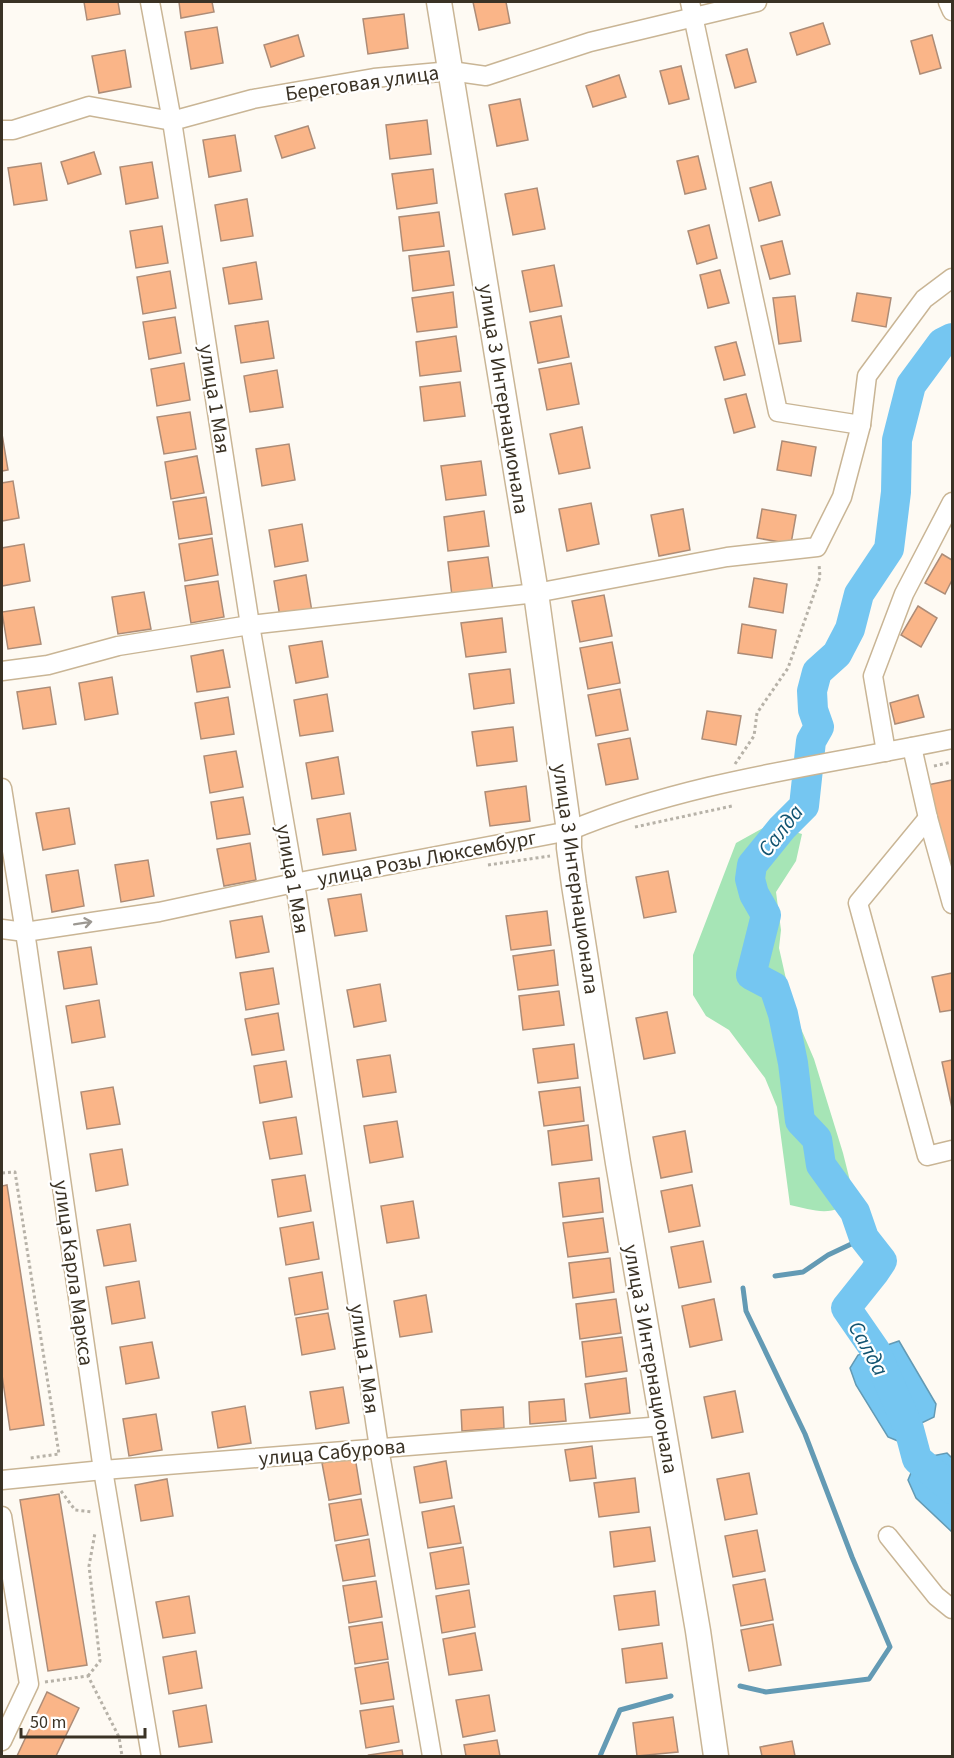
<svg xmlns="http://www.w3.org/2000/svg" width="954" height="1758" font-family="'Source Sans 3',sans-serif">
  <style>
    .green { fill: #a6e5b6 }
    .water { fill: #75c6f1; stroke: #639ab4; stroke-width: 1.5 }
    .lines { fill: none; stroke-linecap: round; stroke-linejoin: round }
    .stream { stroke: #639ab4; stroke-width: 5 }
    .river { stroke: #75c6f1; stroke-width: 30 }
    .building { fill: #fab588; stroke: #ad8c77; stroke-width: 1.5 }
    .minor-casing { stroke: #c9b595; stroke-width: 21 }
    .major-casing { stroke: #c9b595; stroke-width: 27 }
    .path { stroke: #b7b2a8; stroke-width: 3; stroke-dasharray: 3 3; stroke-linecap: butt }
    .minor { stroke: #fff; stroke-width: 18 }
    .major { stroke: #fff; stroke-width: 24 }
    .oneway { stroke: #9c9892 }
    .labels { text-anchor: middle; stroke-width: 4.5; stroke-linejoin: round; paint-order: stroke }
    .street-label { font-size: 21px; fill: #3a3225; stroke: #fff }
    .water-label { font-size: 22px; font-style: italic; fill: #115370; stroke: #fff }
  </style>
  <rect width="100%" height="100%" fill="#fefaf3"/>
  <path class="green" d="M763,828H782L802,834L796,861L776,892L781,930L779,948L793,1010L814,1059L843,1153L854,1197C835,1219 813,1210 790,1205L777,1107L765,1078L729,1030L706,1016L693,995V955L736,843Z"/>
  <g class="water">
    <path d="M899,1341L936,1404L934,1417L909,1429L898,1441L888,1437L856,1385L850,1368L858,1355Z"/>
    <path d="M947,1453L952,1458V1532L916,1498L908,1480L917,1459Z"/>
  </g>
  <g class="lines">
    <g class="stream">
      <path d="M775,1276L803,1272L828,1255L864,1238"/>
      <path d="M740,1686L766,1692L869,1679L890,1647L852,1557L805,1434L746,1311L743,1288"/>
      <path d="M600,1756L620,1710L671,1696"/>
    </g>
    <path class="river" d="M952,338L942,343L911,385L897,440L896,492L889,549L859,594L850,629L837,654L817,672L812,691L813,710L819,727L811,741L804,806L782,828L752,865L750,879L754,894L766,915L751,975L774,987L783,1014L793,1063L800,1121L817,1139L821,1165L855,1212L864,1238L882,1261L874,1273L846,1308L875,1350L909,1429L917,1459L952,1489"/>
  </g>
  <g class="building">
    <path d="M84,2H118L120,14L87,20Z"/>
    <path d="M179,2H212L214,12L181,18Z"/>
    <path d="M473,2H506L510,23L479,30Z"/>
    <path d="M404,14L408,48L368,54L363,19Z"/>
    <path d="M823,23L830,44L797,55L790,33Z"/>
    <path d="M217,27L223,63L191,69L185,32Z"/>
    <path d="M298,35L304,56L271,67L264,45Z"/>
    <path d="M932,35L941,68L920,74L911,41Z"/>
    <path d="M747,49L756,82L735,88L726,55Z"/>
    <path d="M125,50L131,87L99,93L92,56Z"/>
    <path d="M681,66L689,99L669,104L660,71Z"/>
    <path d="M619,75L626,97L593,107L586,86Z"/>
    <path d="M520,99L528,140L497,146L489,105Z"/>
    <path d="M427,120L431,154L390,159L386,125Z"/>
    <path d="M308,126L315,148L282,158L275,136Z"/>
    <path d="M235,135L241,171L209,177L203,140Z"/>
    <path d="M94,152L101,174L68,184L61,162Z"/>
    <path d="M698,156L706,189L685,194L677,161Z"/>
    <path d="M152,162L158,198L126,204L120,167Z"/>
    <path d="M41,163L47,200L14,205L8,168Z"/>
    <path d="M433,169L437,203L397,209L392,174Z"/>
    <path d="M771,182L780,215L759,221L750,188Z"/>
    <path d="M537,188L545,229L513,235L505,194Z"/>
    <path d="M247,199L253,236L221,241L215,205Z"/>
    <path d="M439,212L444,246L403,251L399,217Z"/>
    <path d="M709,225L717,258L697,264L688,231Z"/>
    <path d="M162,226L168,263L136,268L130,231Z"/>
    <path d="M782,241L790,274L770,279L761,246Z"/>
    <path d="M449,251L454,285L413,291L409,256Z"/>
    <path d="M256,262L262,299L229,304L223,268Z"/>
    <path d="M554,265L562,306L530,312L522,271Z"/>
    <path d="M720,270L729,303L708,308L700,275Z"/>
    <path d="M170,271L176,308L143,314L137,277Z"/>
    <path d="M453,292L457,327L417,332L412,298Z"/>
    <path d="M857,293L891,298L886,327L852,321Z"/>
    <path d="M795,296L801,341L779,344L773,298Z"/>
    <path d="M561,316L569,357L538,363L530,322Z"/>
    <path d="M175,317L181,353L149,359L143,322Z"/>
    <path d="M268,321L274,358L241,363L235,326Z"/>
    <path d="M456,336L461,371L420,376L416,342Z"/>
    <path d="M736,342L745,375L724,380L715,347Z"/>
    <path d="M184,363L190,400L157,406L151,369Z"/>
    <path d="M571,363L579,404L547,410L539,369Z"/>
    <path d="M277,370L283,407L250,412L244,376Z"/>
    <path d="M460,382L465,416L424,421L420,387Z"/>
    <path d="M746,394L755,427L734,433L725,399Z"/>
    <path d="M190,412L196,449L164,454L157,417Z"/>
    <path d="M582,427L590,468L559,474L550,434Z"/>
    <path d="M2,434L8,470L2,471Z"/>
    <path d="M782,441L816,447L811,476L777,470Z"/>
    <path d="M289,444L295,480L262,486L256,449Z"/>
    <path d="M197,456L204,493L171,499L165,462Z"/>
    <path d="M481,461L486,495L446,500L441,466Z"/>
    <path d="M13,481L19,518L2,521V483Z"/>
    <path d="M206,497L212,534L179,539L173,502Z"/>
    <path d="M591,503L599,544L567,551L559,509Z"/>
    <path d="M683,509L690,550L659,556L651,515Z"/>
    <path d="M762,509L796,515L791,544L757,538Z"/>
    <path d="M484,511L489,546L448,551L444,517Z"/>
    <path d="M302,524L308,561L275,567L269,530Z"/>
    <path d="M212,538L218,575L185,581L179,544Z"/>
    <path d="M24,544L30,581L2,586V548Z"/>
    <path d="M942,554L952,560V580L945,594L925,583Z"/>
    <path d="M488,557L493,591L452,596L448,562Z"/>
    <path d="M306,575L312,612L280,617L274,581Z"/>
    <path d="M754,578L787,584L783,613L749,607Z"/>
    <path d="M218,581L224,617L191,623L185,586Z"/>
    <path d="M144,592L151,629L118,634L112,597Z"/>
    <path d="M604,595L612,636L580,642L572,601Z"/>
    <path d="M918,606L937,618L921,647L901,635Z"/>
    <path d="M34,607L41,644L8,649L2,612Z"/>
    <path d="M502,618L506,652L466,657L461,623Z"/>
    <path d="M742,624L776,630L772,658L738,653Z"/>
    <path d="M322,641L328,677L296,683L289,646Z"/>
    <path d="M612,642L620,683L588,689L580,648Z"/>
    <path d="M223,650L230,687L197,692L191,656Z"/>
    <path d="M510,669L514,703L474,709L469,674Z"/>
    <path d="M112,677L118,714L85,720L79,683Z"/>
    <path d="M50,687L56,724L23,729L17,692Z"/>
    <path d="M620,689L628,730L596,736L588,695Z"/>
    <path d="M327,694L333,731L300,736L294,700Z"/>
    <path d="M918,695L924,717L895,724L890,703Z"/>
    <path d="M228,697L234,734L201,739L195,703Z"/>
    <path d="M707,711L741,716L736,745L702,739Z"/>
    <path d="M513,727L517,761L477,766L472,732Z"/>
    <path d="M630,738L638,779L606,785L598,744Z"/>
    <path d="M236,751L243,787L210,793L204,756Z"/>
    <path d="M338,757L344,794L312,799L306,763Z"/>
    <path d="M952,780V861L948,862L927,785Z"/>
    <path d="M526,786L530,821L490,826L485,792Z"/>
    <path d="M243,797L250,834L217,839L211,802Z"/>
    <path d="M69,808L75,844L43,850L36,813Z"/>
    <path d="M350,813L356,850L323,855L317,819Z"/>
    <path d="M250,843L256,880L224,886L217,849Z"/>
    <path d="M148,860L154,896L121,902L115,865Z"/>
    <path d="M78,870L84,906L52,912L46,875Z"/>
    <path d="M668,871L676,912L644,918L636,877Z"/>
    <path d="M361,894L367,931L335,936L328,899Z"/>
    <path d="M547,911L551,945L511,950L506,916Z"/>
    <path d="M262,916L269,952L236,958L230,921Z"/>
    <path d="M91,947L97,984L64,989L58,952Z"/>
    <path d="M554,950L558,985L518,990L513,956Z"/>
    <path d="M273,968L279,1004L246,1010L240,973Z"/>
    <path d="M952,973V1010L940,1012L932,977Z"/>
    <path d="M380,984L386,1021L354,1027L347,990Z"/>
    <path d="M559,991L564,1025L523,1030L519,996Z"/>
    <path d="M99,1000L105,1037L72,1043L66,1006Z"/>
    <path d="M667,1012L675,1053L644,1059L636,1018Z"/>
    <path d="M278,1013L284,1050L252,1055L245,1019Z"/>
    <path d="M574,1044L578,1078L538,1083L533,1049Z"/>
    <path d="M390,1055L396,1092L363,1097L357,1060Z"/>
    <path d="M952,1060V1108L942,1062Z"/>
    <path d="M286,1061L292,1097L260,1103L254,1066Z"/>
    <path d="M113,1087L120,1124L87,1129L81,1092Z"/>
    <path d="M580,1087L584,1121L544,1126L539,1092Z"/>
    <path d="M296,1117L302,1154L270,1159L263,1122Z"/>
    <path d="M397,1121L403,1157L370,1163L364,1126Z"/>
    <path d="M588,1125L592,1160L552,1165L548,1131Z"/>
    <path d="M685,1131L692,1172L661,1178L653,1137Z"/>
    <path d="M122,1149L128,1185L96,1191L90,1154Z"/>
    <path d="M305,1175L311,1211L278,1217L272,1180Z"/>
    <path d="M599,1178L603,1212L563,1217L559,1183Z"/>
    <path d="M7,1185L44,1425L10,1430L2,1375V1186Z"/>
    <path d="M692,1185L700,1226L669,1232L661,1191Z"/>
    <path d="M413,1201L419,1238L387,1243L381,1206Z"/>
    <path d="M603,1218L608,1252L568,1257L563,1223Z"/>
    <path d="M313,1222L319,1259L286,1265L280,1228Z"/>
    <path d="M130,1224L136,1261L104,1266L97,1230Z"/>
    <path d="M703,1241L711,1282L679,1288L671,1247Z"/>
    <path d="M610,1258L614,1292L573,1298L569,1263Z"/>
    <path d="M322,1272L328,1309L295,1315L289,1278Z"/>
    <path d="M139,1281L145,1318L112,1324L106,1287Z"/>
    <path d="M426,1295L432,1332L400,1337L394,1301Z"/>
    <path d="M616,1299L621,1333L580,1339L576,1304Z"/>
    <path d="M714,1299L722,1340L690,1347L682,1306Z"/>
    <path d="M328,1313L335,1349L302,1355L296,1318Z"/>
    <path d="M622,1337L627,1371L586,1377L582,1342Z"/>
    <path d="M152,1342L159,1378L126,1384L120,1347Z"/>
    <path d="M626,1378L630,1413L590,1418L585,1384Z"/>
    <path d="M343,1387L349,1423L316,1429L310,1392Z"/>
    <path d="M735,1391L743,1432L712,1438L704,1397Z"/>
    <path d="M564,1399L566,1421L530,1424L529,1402Z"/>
    <path d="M245,1406L251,1443L218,1448L212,1412Z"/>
    <path d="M503,1407L504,1428L462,1431L461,1410Z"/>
    <path d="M156,1414L162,1450L129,1456L123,1419Z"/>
    <path d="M592,1446L596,1478L570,1481L565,1450Z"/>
    <path d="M355,1457L361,1494L329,1500L322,1463Z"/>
    <path d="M446,1461L452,1498L420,1503L414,1467Z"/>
    <path d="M749,1473L757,1514L725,1520L717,1479Z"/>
    <path d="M635,1478L639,1512L599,1517L594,1483Z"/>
    <path d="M167,1479L173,1516L141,1521L135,1485Z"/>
    <path d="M59,1494L87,1665L48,1671L20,1500Z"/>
    <path d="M361,1499L368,1535L335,1541L329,1504Z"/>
    <path d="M454,1506L461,1543L428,1548L422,1512Z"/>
    <path d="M650,1527L655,1561L614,1567L610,1532Z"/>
    <path d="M757,1530L765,1571L733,1577L725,1536Z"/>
    <path d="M369,1539L375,1576L343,1581L336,1545Z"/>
    <path d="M463,1547L469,1584L436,1589L430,1553Z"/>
    <path d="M765,1579L773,1620L741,1626L733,1585Z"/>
    <path d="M376,1581L382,1617L349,1623L343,1586Z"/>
    <path d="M469,1590L475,1627L442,1633L436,1596Z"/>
    <path d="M655,1591L659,1625L619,1630L614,1596Z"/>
    <path d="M189,1596L195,1633L163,1638L156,1602Z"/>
    <path d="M382,1622L388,1659L355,1664L349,1627Z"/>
    <path d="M773,1624L781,1665L749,1671L741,1630Z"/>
    <path d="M475,1633L482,1670L449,1675L443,1639Z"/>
    <path d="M662,1643L667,1678L626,1683L622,1649Z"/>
    <path d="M196,1651L202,1688L169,1694L163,1657Z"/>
    <path d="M388,1662L394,1699L361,1704L355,1668Z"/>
    <path d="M47,1692L79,1708L56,1756H17Z"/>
    <path d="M489,1695L495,1731L463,1737L456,1700Z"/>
    <path d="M206,1705L212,1742L179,1747L173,1711Z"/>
    <path d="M393,1706L399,1742L366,1748L360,1711Z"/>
    <path d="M673,1717L678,1752L637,1756L633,1723Z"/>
    <path d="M497,1740L500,1756H466L464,1745Z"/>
    <path d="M792,1741L795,1756H762L760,1747Z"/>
    <path d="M402,1750L403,1756H370L369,1755Z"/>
  </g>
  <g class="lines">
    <g class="minor-casing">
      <g id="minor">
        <path d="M150,2L172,121L250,625L297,896L379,1448L432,1756"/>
        <path d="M690,2L778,412L861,425"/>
        <path d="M948,2L952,11"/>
        <path d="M2,130H13L89,106L172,121L253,99L374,78L451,71L486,76L590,42L757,2"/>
        <path d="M2,671L48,665L118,646L250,625L536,593L727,557L817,547L842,497L861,425L867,376L924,299L952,278"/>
        <path d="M912,747L928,818L952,904"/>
        <path d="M886,752L873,676L904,594L952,502"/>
        <path d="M2,788L27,945L103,1470L151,1756"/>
        <path d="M928,818L858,903L927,1156L952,1150"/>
        <path d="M2,929L25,932L159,912L294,883L569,831C688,781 826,765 952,739"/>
        <path d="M2,1480L103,1470L663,1426"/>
        <path d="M2,1516L29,1684L2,1741"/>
        <path d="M888,1536L936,1596L952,1609"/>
      </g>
    </g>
    <g class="major-casing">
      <path id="major" d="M439,2L536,593L569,831V848L574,885L618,1163L698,1631L716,1756"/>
    </g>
    <g class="path">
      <path d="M735,764L754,736L757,713L788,668L820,577L819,564"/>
      <path d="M934,766L952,762"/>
      <path d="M635,827L732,806"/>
      <path d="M488,865L550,856"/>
      <path d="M2,1173L15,1172L59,1454L30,1458"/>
      <path d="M61,1491L75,1510L93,1512"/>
      <path d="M88,1676L100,1661L89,1566L95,1533"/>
      <path d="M45,1682L88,1676L119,1737L122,1756"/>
    </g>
    <use href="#minor" class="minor"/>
    <use href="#major" class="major"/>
  </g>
  <defs><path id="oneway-shaft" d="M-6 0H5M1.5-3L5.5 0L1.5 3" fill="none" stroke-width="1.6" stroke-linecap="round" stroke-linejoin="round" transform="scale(1.5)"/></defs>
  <use class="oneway" href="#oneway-shaft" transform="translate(83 923) rotate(-9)"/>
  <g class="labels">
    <g class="street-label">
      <text transform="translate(362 83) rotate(-8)" y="7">Береговая улица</text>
      <text transform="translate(215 399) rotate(81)" y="7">улица 1 Мая</text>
      <text transform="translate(504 399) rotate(81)" y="7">улица 3 Интернационала</text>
      <text transform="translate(427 858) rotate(-11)" y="7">улица Розы Люксембург</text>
      <text transform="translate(293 879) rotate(80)" y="7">улица 1 Мая</text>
      <text transform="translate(576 879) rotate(82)" y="7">улица 3 Интернационала</text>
      <text transform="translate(74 1273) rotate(82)" y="7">улица Карла Маркса</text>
      <text transform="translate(365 1359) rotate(82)" y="7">улица 1 Мая</text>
      <text transform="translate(651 1359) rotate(80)" y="7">улица 3 Интернационала</text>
      <text transform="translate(332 1452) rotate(-5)" y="7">улица Сабурова</text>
    </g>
    <g class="water-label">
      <text transform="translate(780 830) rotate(-52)" y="8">Салда</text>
      <text transform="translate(869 1348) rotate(61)" y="8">Салда</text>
    </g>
  </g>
  <rect width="954" height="1758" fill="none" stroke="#3a3225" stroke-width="6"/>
  <path d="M21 1728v9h124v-9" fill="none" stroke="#3a3225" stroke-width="3"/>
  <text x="30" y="1728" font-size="18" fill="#3a3225" stroke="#ffffff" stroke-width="4.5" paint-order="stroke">50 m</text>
</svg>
